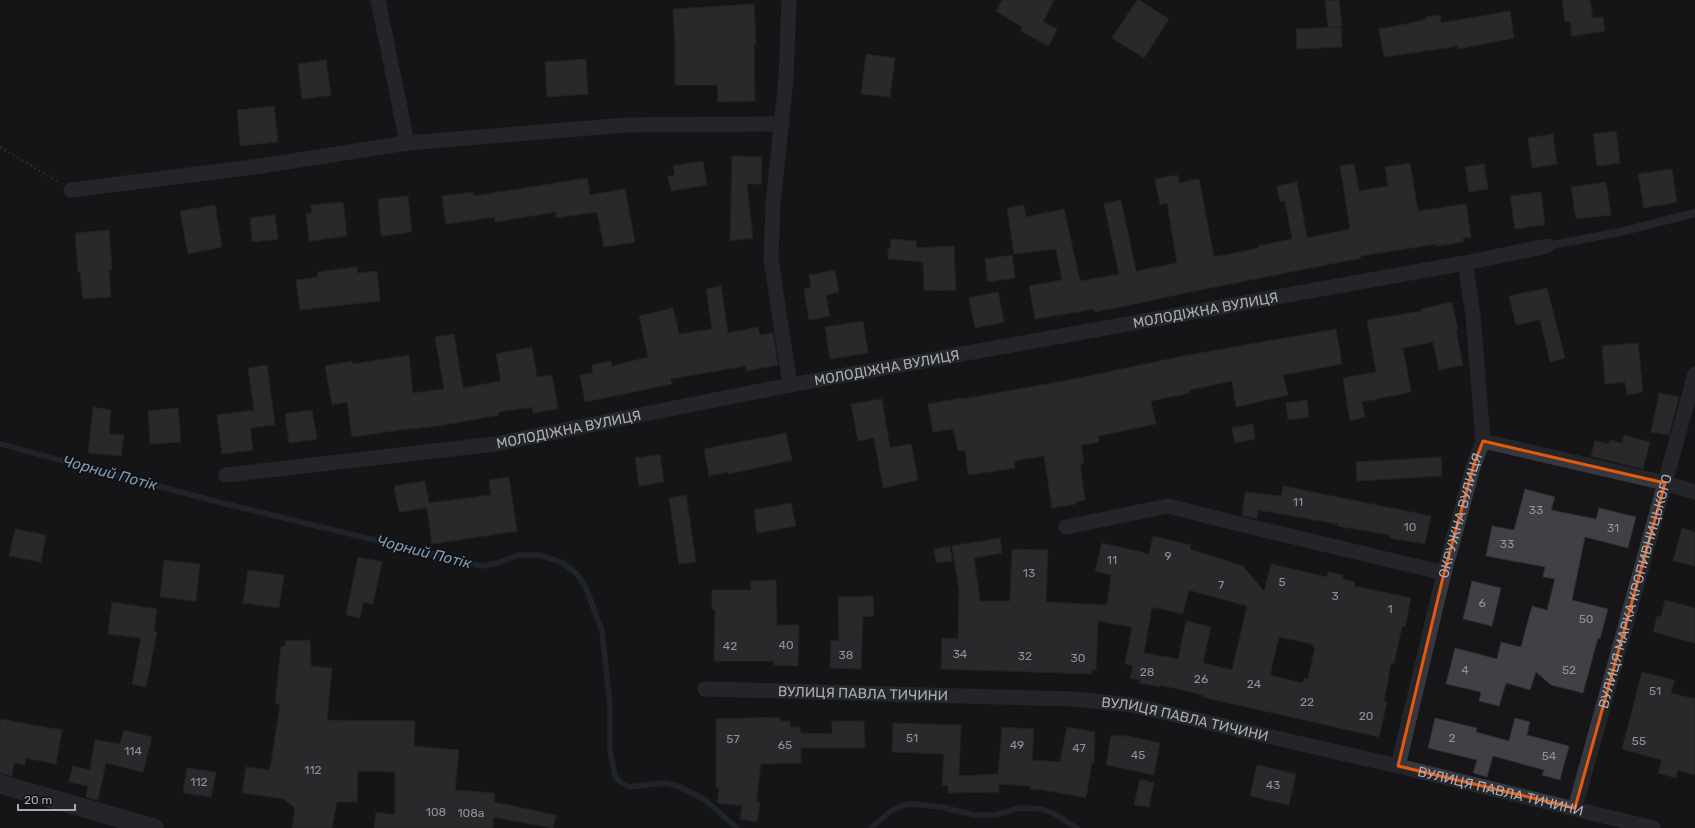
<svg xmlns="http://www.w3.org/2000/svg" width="1695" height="828" font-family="Rubik,sans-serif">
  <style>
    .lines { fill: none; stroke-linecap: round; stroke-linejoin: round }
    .stream { stroke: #2c353c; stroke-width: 5.5 }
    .building { fill: #404145; stroke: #303034; fill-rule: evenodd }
    .path { stroke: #3d3f44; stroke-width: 2.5; stroke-dasharray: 2 3; stroke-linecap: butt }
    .service { stroke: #37383d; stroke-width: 8 }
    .minor { stroke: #37383d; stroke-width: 15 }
    .tertiary { stroke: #37383d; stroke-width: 19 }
    .marked { fill: none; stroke: #e8590c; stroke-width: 3; stroke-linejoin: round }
    .labels { text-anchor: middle; stroke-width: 3.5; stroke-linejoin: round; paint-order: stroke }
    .number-label { font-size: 12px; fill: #8e929b }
    .street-label { font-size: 14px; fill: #a8adb8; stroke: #111113 }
    .water-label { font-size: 15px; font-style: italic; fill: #7f9bb3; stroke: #111113 }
  </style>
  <rect width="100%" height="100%" fill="#161618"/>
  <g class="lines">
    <g class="stream">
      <path d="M0,444L222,503L482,566L498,563L519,555H539L561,562L577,574L586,588L602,631L610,706V751L615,776L619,781L629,787L664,783L678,786L704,799L737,828"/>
      <path d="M871,828L892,810L904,805L913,804L941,807L974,815H995L1020,808L1041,809L1053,813L1077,828"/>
    </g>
  </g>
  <g class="building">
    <path d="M1002,0H1054L1043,22L1057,29L1049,46L1020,31L1022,27L996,11Z"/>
    <path d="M1137,0H1139L1169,19L1144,58L1112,38Z"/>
    <path d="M1339,0L1342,26L1328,28L1325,1Z"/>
    <path d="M1562,0H1590L1593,18L1603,17L1605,31L1572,36L1570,21L1565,22Z"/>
    <path d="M754,4L756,44H754L755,101L718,102L717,85H675V47L673,9Z"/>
    <path d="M1510,11L1514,38L1458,49V46L1384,57L1379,29L1426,20V17L1440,15L1441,23Z"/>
    <path d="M1341,27L1342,47L1297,49L1296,29Z"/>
    <path d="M866,54L895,58L890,97L861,94Z"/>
    <path d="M586,59L588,94L547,97L545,62Z"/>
    <path d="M326,60L331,95L302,99L298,64Z"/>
    <path d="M274,106L278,142L240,146L237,110Z"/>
    <path d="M1616,131L1620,163L1597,166L1593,134Z"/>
    <path d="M1553,134L1557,164L1532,168L1528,138Z"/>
    <path d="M732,156L762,157L761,184H747L753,238L730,241Z"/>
    <path d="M703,161L707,185L671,191L668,176L675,175L673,166Z"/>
    <path d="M1410,163L1418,211L1466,204L1471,237L1463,238V242L1437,246V244L1360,256L1361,258L1195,291L1130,305L1095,312L1094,309L1035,319L1029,286L1062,280L1056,249L1014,254L1007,208L1024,205L1026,217L1064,209L1080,281L1119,274L1104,204L1121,200L1136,271L1177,263L1167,203L1160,205L1155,179L1178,175L1179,183L1199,179L1214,257L1259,248L1258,246L1292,239L1285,201L1280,202L1277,186L1297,182L1307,238L1350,229L1340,166L1354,164L1359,191L1388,186L1385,167Z"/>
    <path d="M1484,164L1488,189L1469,192L1465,167Z"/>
    <path d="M1672,169L1677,202L1644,208L1638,174Z"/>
    <path d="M587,178L590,195L625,189L635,242L604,247L597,212L556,218V212L495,222V217L446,224L442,196L474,192V196Z"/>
    <path d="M1606,182L1611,215L1576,219L1571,187Z"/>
    <path d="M1541,192L1545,225L1515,229L1510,196Z"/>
    <path d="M408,196L412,232L381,236L378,199Z"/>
    <path d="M343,202L347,236L309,241L306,214L312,213L311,205Z"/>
    <path d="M215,205L222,247L188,254L180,211Z"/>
    <path d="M275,215L278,239L252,242L250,218Z"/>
    <path d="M109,230L112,269L109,270L111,297L83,299L80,272H78L75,233Z"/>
    <path d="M891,239L917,241L916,248L954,246L956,290L924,291L923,262L888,259V249H890Z"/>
    <path d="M1012,255L1015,278L988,282L985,259Z"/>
    <path d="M357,267V273L377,271L380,301L300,310L296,280L318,277L317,272Z"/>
    <path d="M835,270L839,292L826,295L830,316L809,320L804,289L811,288L809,275Z"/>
    <path d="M721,286L728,333L758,327L760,335L773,333L778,365L746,371V366L670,379L672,384L585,402L580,375L593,373L592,365L611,361L612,366L648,357L639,316L673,308L679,334L712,329L706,289Z"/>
    <path d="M1547,288L1565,358L1550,362L1540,320L1516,325L1509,296Z"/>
    <path d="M998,292L1004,322L975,328L969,298Z"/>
    <path d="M1452,302L1458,330H1456L1463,365L1439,370L1433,342L1403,348L1411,392L1362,402L1365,417L1350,421L1343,378L1376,372L1367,320L1422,311L1421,309Z"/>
    <path d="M863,321L868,353L830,359L825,327Z"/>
    <path d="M1336,329L1342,364L1283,375L1288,395L1236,407L1232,381L1189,390L1190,393L1151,401L1156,424L1098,436L1099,442L1081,445L1084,463L1080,464L1085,500L1076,502V504L1052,508L1044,456L1014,461L1015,468L968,475L965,450L958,451L953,429L933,432L928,404L961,398L962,399L1069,380L1183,356Z"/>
    <path d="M454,334L463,388L501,381L496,354L532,347L537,377L552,375L558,409L533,413L532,407L498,412L499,415L444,425L414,429V428L352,437L347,402L332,405L325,366L352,361V364L409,355L413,393L444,389L435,337Z"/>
    <path d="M1638,343L1643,392L1627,395L1625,382L1605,384L1602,346Z"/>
    <path d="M267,365L275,425L250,428L253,450L222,454L217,415L254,410L248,368Z"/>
    <path d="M1659,393L1679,397L1669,435L1651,432Z"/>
    <path d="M882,399L890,448L911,444L918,480L883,488L874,438L858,441L851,404Z"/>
    <path d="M1307,400L1309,417L1288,420L1286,403Z"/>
    <path d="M93,407L111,410L109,434L124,435L121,456L88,453Z"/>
    <path d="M178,408L181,442L150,444L148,411Z"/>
    <path d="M312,410L317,439L289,443L285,414Z"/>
    <path d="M1253,424L1255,439L1235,443L1232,428Z"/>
    <path d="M786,433L792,460L729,474L728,472L709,476L704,449Z"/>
    <path d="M1624,435L1650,442L1643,469L1591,456L1595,441L1609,444L1610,440L1622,443Z"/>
    <path d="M660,455L664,482L639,486L635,458Z"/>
    <path d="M1441,457L1442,476L1357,481L1356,462Z"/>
    <path d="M509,477L517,531L432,544L427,508L399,512L394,486L425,481L429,503L491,495L489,480Z"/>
    <path d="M1283,486L1431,516L1425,544L1390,538V535L1337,526L1338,524L1258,510L1257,519L1242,515L1245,492L1281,496Z"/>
    <path d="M1525,489L1555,497L1551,510L1596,519L1599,508L1636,517L1628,548L1585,537L1572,600L1608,609L1600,639L1598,638L1583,693L1551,685L1536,672L1530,690L1506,683L1499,706L1479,701L1481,692L1446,684L1455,648L1497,659L1501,642L1521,647L1532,606L1547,610L1555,579L1543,577L1545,567L1486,556L1492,526L1514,530Z"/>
    <path d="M686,495L696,562L679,564L669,498Z"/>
    <path d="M791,503L796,526L757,533L754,510Z"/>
    <path d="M1682,528L1695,532V566L1673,561Z"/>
    <path d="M15,529L46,535L41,562L9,556Z"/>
    <path d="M1153,536L1191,545L1190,549L1243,566L1264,591L1271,564L1327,577L1328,572L1343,575L1342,579L1355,582L1354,586L1411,598L1405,627H1402L1394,664L1391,663L1384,702H1387L1379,737L1202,697L1203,695L1160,685V687L1139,683L1140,680L1130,678L1133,666L1125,664L1132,627L1098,621L1096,670H1092L1091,674L941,669L942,638L958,639L959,591L952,546L1000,538L1002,553L974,558L980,601H1010L1012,549L1048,550L1046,602L1107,605L1111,575L1095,571L1102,543L1149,554ZM1189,590L1247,606L1232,670L1203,663L1211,627L1186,621L1178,659L1144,653L1152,607L1183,614ZM1279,637L1313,644L1312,646L1315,647L1308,679L1304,678L1303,683L1270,675Z"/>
    <path d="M950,546L952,561L936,563L934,549Z"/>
    <path d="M358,557L382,562L373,604L363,602L360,618L346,615Z"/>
    <path d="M164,560L200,564L196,601L160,597Z"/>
    <path d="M248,570L284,575L279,608L243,603Z"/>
    <path d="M776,580L777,625H799L798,666L774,665V661H714L715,609H712V590H751V581Z"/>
    <path d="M1472,581L1501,588L1492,626L1463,619Z"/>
    <path d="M873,596L874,616L863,617L861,669L830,668L831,640L839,641L838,597Z"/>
    <path d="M1665,600L1695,608V643L1653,632L1657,616L1661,617Z"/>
    <path d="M112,602L157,609L154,631L157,632L146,687L132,684L141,638L108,634Z"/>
    <path d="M310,640L311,666L332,668L327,720L415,721L414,746L459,750L455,790L495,793L494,802L556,815L553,828L493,817V828H374L376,812L395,815V772L358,771L357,802H337L332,828H292L295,808L284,799L242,793L246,767L270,770L280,704H275L281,646H285V641Z"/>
    <path d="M1642,672L1675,680L1671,693L1695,699V775L1678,770L1676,778L1658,773L1662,760L1622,749Z"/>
    <path d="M780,717V721H790V727H800L801,733L832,734V721H864L865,748H801V763L761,764L756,802H760L757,822L740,819L742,806L717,803L719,788H716V719Z"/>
    <path d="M1435,718L1477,728L1476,732L1509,741L1515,718L1530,722L1527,735L1569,746L1560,780L1542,775L1544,770L1493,756L1487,777L1473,773L1477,760L1428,748Z"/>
    <path d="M0,719L62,730L56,764L26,758L25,765L14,763L12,776L0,773Z"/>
    <path d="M893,723L961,725L959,776L998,774L1002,727L1034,729L1032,760L1060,762L1067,727L1095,732L1094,763L1092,762L1086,798L1043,790L1030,789V786L999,784V792L948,793V786L942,785L944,754L892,752Z"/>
    <path d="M124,730L152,737L143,772L106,763L98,800L86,797L88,786L69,782L73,766L90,770L95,740L120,744Z"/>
    <path d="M1111,735L1123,737V735L1160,743L1154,775L1106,765Z"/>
    <path d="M1257,765L1296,774L1289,805L1250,796Z"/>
    <path d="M187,768L216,772L211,797L183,793Z"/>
    <path d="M1140,779L1154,783L1149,807L1134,805Z"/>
  </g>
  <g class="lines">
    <path class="path" d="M0,147L58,182"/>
    <path class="service" d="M1547,246L1620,232L1695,213"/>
    <g class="minor">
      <path d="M378,0L407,143"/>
      <path d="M789,0L786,79L773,204L771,259L790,385"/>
      <path d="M71,190L261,166L407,143L626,125L781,124"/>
      <path d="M1483,441L1665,483L1695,492"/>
      <path id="s1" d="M226,475L495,444L790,385L1465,263L1547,246"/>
      <path d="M1066,527L1168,506L1219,519L1444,573"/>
      <path id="s2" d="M705,689L1074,699L1132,705L1398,766L1653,828"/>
      <path id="s3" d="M1398,766L1444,573L1474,464L1483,441L1473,315L1465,263"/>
      <path id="s4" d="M1575,808L1695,374"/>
    </g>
    <path class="tertiary" d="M0,784L154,828"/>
  </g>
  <path d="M0 0H1695V828H0ZM1483,441L1665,483L1575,808L1398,766L1444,573L1474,464Z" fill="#161618" fill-opacity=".55" fill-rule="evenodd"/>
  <path class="marked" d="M1483,441L1665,483L1575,808L1398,766L1444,573L1474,464Z"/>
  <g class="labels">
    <g class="number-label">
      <text x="1298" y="506">11</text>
      <text x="1536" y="514">33</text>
      <text x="1410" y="531">10</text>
      <text x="1613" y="532">31</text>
      <text x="1507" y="548">33</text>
      <text x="1168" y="560">9</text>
      <text x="1112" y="564">11</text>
      <text x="1029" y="577">13</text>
      <text x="1282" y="586">5</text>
      <text x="1221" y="589">7</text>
      <text x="1335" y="600">3</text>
      <text x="1482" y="607">6</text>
      <text x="1390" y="613">1</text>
      <text x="1586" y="623">50</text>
      <text x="786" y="649">40</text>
      <text x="730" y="650">42</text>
      <text x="960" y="658">34</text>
      <text x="846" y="659">38</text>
      <text x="1025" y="660">32</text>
      <text x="1078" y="662">30</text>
      <text x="1465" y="674">4</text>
      <text x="1569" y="674">52</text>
      <text x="1147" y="676">28</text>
      <text x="1201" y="683">26</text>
      <text x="1254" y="688">24</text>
      <text x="1655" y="695">51</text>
      <text x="1307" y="706">22</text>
      <text x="1366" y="720">20</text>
      <text x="912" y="742">51</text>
      <text x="1452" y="742">2</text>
      <text x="733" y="743">57</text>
      <text x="1639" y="745">55</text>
      <text x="785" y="749">65</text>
      <text x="1017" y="749">49</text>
      <text x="1079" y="752">47</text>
      <text x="133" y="755">114</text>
      <text x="1138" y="759">45</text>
      <text x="1549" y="760">54</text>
      <text x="313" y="774">112</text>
      <text x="199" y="786">112</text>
      <text x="1273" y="789">43</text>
      <text x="436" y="816">108</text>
      <text x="471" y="817">108а</text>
    </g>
    <g class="street-label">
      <text dy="5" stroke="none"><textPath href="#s1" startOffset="994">МОЛОДІЖНА ВУЛИЦЯ</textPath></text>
      <text dy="5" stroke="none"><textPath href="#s1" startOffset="670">МОЛОДІЖНА ВУЛИЦЯ</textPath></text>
      <text dy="5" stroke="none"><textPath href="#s1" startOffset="346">МОЛОДІЖНА ВУЛИЦЯ</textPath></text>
      <text dy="5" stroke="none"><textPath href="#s3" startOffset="258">ОКРУЖНА ВУЛИЦЯ</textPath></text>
      <text dy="5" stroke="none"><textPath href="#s4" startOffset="225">ВУЛИЦЯ МАРКА КРОПИВНИЦЬКОГО</textPath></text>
      <text dy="5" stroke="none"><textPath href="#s2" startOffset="158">ВУЛИЦЯ ПАВЛА ТИЧИНИ</textPath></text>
      <text dy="5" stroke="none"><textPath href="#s2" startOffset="482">ВУЛИЦЯ ПАВЛА ТИЧИНИ</textPath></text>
      <text dy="5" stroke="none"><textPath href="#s2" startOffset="806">ВУЛИЦЯ ПАВЛА ТИЧИНИ</textPath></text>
    </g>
    <g class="water-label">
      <text transform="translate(110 473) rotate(15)" y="5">Чорний Потік</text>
      <text transform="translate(424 552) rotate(14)" y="5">Чорний Потік</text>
    </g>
  </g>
  <path d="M18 804v6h57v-6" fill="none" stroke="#a8adb8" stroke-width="2"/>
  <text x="24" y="804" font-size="12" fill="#a8adb8" stroke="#111113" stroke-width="3" paint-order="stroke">20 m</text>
</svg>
